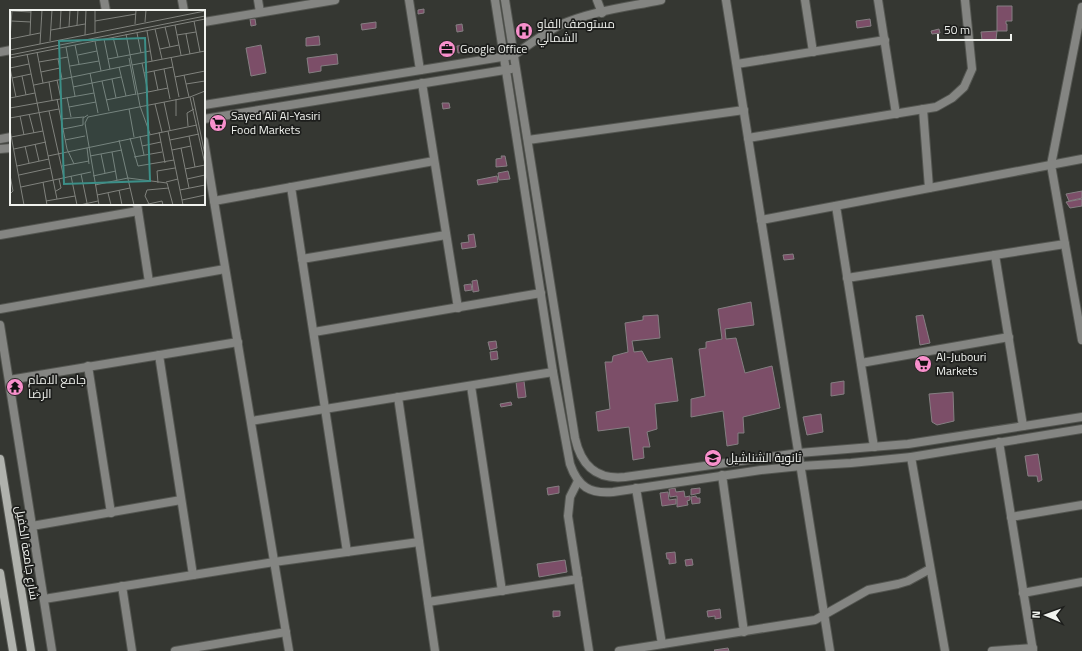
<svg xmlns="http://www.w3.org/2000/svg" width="1082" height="651" font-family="'Titillium Web',Cairo,sans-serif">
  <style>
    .building { fill: #7c4e68; stroke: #857f82 }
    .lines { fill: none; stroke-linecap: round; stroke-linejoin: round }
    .street-casing { stroke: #535550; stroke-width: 10 }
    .secondary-casing { stroke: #535550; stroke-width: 10 }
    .street { stroke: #848582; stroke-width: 8 }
    .secondary { stroke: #b0b2ad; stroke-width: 8 }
    .labels { text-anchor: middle; stroke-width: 3.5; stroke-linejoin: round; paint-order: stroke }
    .poi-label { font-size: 12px; fill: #f0f2ee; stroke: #1d1e1c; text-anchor: start }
    .street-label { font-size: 12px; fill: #f0f2ee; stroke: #1d1e1c }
    .inset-road { fill: none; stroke: #80827d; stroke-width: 1 }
    .view { fill: #3c8f88; fill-opacity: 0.15; stroke: #3c8f88; stroke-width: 2 }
    .inset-edge { fill: none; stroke: #f0f2ee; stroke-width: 2 }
  </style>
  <rect width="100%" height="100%" fill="#353732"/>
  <g class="building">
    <path d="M997,6H1012V21H1006V24H1007V31H997Z"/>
    <path d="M424,9V13L418,14V10Z"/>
    <path d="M250,19H255L256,25L251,26Z"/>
    <path d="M870,19L871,26L857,28L856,21Z"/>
    <path d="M376,22V28L362,30L361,24Z"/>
    <path d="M462,24L463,31L457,32L456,25Z"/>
    <path d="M939,29L940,33L932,34L931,31Z"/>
    <path d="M997,31L996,40H982L981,32Z"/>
    <path d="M319,36L320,45L306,46V38Z"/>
    <path d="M261,45L266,73L251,76L246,48Z"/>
    <path d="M464,45L465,52L458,53L457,46Z"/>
    <path d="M337,54L338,64L321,66V71L309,73L307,58Z"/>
    <path d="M442,103H449L450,108L443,109Z"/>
    <path d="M501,156H505L507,166L496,167V159L502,158Z"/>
    <path d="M508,171L510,179L499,180L498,173Z"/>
    <path d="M497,176L498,182L478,185L477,180Z"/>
    <path d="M1082,191V198L1069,201L1066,194Z"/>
    <path d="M1082,199V206L1070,208L1066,202Z"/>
    <path d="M474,234L476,247L462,249L461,243L469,242L468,235Z"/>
    <path d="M793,254L794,259L784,260L783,255Z"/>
    <path d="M477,280L479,291L473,292L472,281Z"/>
    <path d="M471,284L472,290L465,291L464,285Z"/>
    <path d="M751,302L754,325L725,329L726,339L736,338L745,373L772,366L780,408L743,417L744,433H738V444L727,446L723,411L691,417V399L705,396L699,349L706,348V342L722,339L718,309Z"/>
    <path d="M658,315L660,338L632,341L634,352L642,351L648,362L672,358L678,401L655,404L657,429L647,432L650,447H643L644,458L633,460L629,427L598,431L596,412L610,409L605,362H612L613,356L628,352L625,323L643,320V316Z"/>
    <path d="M923,315L930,343L920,345L916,316Z"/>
    <path d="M496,341L497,348L490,350L488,342Z"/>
    <path d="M497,351L498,359L491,360L490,352Z"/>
    <path d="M524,381L526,397L518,398L516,382Z"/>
    <path d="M844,381V394L831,396V383Z"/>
    <path d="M953,392L954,421L937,425L932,422L929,394Z"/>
    <path d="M511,402L512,405L501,407L500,404Z"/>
    <path d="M821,414L823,432L807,435L803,417Z"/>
    <path d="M1038,454L1042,480L1038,482L1037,476H1028L1025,456Z"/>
    <path d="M559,486V493L548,495L547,488Z"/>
    <path d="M675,488L676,492L684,491L685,497L690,496V500L687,501L688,505L677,507V496L670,497L669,489Z"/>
    <path d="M700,488V493L691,495V489Z"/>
    <path d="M668,492L669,500L676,499V504L662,506L660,493Z"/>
    <path d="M696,496L697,498H700V503L692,504L691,497Z"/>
    <path d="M675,552L676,563L669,564V559H667L666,553Z"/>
    <path d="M692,559L693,565L686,566L685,560Z"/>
    <path d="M565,560L567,572L539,577L537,564Z"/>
    <path d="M720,609L721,618L715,619V616L708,617L707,611Z"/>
    <path d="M553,611H560V616L553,617Z"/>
    <path d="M728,648L729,651H715L714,650Z"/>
  </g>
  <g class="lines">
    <g class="street-casing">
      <g id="street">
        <path d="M104,0L106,11"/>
        <path d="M182,0L184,11"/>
        <path d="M258,0L260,12"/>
        <path d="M409,0L420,70"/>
        <path d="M495,0L553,372L570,464C578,487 590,494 613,492L761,470L801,466L851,463L911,457L1082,429"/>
        <path d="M505,0L575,438C581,465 596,480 625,477L799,453L908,444L1082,417"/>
        <path d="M597,0L602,13"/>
        <path d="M726,0L830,651"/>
        <path d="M805,0L813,52"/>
        <path d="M878,0L896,114"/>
        <path d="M1082,7L1051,165L1082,340"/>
        <path d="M204,22L335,0"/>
        <path d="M0,52L11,50"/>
        <path d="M737,64L885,40"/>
        <path d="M422,83L458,308"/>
        <path d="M204,105L514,55C529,45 544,33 560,25C591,11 628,7 661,0"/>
        <path d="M923,109L929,188"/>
        <path d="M204,119L511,69"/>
        <path d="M748,138L936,107L952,98L964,87L972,69L965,0"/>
        <path d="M0,139L11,137"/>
        <path d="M528,140L744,110"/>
        <path d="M204,141L289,651"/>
        <path d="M0,149L11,148"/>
        <path d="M291,187L347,552"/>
        <path d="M214,201L434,161"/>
        <path d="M137,204L149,282"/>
        <path d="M836,206L874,447"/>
        <path d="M761,220L1082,159"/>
        <path d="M0,235L138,211"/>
        <path d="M995,255L1023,426"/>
        <path d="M302,259L446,235"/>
        <path d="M847,278L1065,244"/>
        <path d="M0,309L225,269"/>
        <path d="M0,325L52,651"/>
        <path d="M314,332L541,293"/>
        <path d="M159,355L193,575"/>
        <path d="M861,363L1009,337"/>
        <path d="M88,366L111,513"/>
        <path d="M9,380L238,342"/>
        <path d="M471,386L502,591"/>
        <path d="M398,397L435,651"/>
        <path d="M251,421L553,372"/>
        <path d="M999,442L1033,651"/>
        <path d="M911,457L945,651"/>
        <path d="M722,475L744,632"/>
        <path d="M578,481L570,497L568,516L589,651"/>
        <path d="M636,488L662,644"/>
        <path d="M1011,517L1082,505"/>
        <path d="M32,526L181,500"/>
        <path d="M122,586L132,651"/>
        <path d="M1023,593L1082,582"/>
        <path d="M44,599L274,562L419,542"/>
        <path d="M428,602L578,579"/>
        <path d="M175,651L286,632"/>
        <path d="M619,651L815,620L868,590L898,584L908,581L930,569"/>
        <path d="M992,651L1033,648"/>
      </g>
    </g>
    <g class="secondary-casing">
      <g id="secondary">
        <path d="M0,459L31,651"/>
        <path d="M0,573L13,651"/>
      </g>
    </g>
    <use href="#street" class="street"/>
    <use href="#secondary" class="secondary"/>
  </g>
  <defs>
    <g id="hospital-disc" transform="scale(0.9)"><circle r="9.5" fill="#f890cc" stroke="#1d1e1c"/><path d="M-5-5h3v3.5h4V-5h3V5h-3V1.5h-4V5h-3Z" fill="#111"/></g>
    <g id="office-disc" transform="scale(0.9)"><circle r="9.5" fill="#f890cc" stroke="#1d1e1c"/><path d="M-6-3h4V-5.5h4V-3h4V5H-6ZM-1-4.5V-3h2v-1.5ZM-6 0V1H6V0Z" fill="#111"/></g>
    <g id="supermarket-disc" transform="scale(0.9)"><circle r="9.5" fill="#f890cc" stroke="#1d1e1c"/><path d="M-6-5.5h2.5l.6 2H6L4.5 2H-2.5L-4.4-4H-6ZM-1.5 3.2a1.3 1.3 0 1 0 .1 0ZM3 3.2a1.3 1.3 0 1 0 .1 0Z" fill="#111"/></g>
    <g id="temple-disc" transform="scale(0.9)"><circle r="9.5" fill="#f890cc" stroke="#1d1e1c"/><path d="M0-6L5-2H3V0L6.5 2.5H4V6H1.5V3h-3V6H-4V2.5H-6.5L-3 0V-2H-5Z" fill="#111"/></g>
    <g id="school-disc" transform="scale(0.9)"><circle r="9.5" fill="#f890cc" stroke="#1d1e1c"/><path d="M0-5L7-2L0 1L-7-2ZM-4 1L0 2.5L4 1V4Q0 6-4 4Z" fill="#111"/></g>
  </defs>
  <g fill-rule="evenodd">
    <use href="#hospital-disc" x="524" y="31"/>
    <use href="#office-disc" x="447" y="49"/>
    <use href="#supermarket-disc" x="218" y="123"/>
    <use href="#supermarket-disc" x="923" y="364"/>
    <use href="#temple-disc" x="15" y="387"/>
    <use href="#school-disc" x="713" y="458"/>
  </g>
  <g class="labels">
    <g class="poi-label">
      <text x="537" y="28">مستوصف الفاو<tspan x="537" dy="14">الشمالي</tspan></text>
      <text x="460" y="53">Google Office</text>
      <text x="231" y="120">Sayed Ali Al-Yasiri<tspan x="231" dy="14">Food Markets</tspan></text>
      <text x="936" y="361">Al-Jubouri<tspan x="936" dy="14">Markets</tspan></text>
      <text x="28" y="384">جامع الامام<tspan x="28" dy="14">الرضا</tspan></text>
      <text x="726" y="462">ثانوية الشناشيل</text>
    </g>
    <g class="street-label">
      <text transform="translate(27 553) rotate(81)" y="4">شارع جامعة الكفيل</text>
    </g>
  </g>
  <g transform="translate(10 10)">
    <rect width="195" height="195" fill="#353732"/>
    <path class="inset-road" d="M2,1L21,2M1,11L21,12M85,11L126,4M184,11L190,42M135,12L136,0M125,14L126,0M67,15L68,0M165,15L171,45M59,17L60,0M155,17L160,37M50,19L51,0M145,19L152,49M41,20L75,14M137,21L142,51M85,23V0M127,23L131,43M116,24L130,96L140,124M176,24L180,44M20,25L21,0M75,25L76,0M167,25L186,22M103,27L108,47M0,29L30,23M0,29L2,0M94,29L100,59M40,31L42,0M85,31L91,61M30,34L32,0M65,35L69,54M56,37L65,86M150,39L169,35M0,40L195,1M27,42L33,73M17,44L47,189M0,45L195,6M68,45L87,41M161,47L169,87M0,48L195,9M119,48L126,85M48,49L52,69M98,49L140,41M29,52L58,47M132,53L138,82M122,55L195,41M60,56L89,51M109,57L116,86M0,58L6,87M0,58L19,54M154,59L160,89M144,61L148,80M31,62L50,58M80,63L88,103M134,63L163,57M174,65L179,87M12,66L16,85M165,67L195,61M2,68L21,64M102,69L106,88M47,70L51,89M92,71L99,101M39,72L42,90M176,74L195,71M24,75L120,55M63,77L111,67M128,84L158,78M57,87L61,107M180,87L195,81M183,87L195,145M0,88L25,83M47,89L57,139L64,154M166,89V106M96,90L126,84M154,92L160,120M145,94L152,122M59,97L86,92M0,98L84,83M119,99L124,127M39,101L54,168M19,104L24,123M10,106L14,125M0,108L49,99M51,109L74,107M73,115V108L78,105M178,116L177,103L184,99M53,119L73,115M0,120L14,195M158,121L173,195M149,122L155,153M130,126L134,145M179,126L185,157M1,127L33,121M120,128L128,156L164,150M55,130L75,126M109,130L124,195M160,130L189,124M25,134L29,151M15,136L19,153M132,136L151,132M77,138L79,154M171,138L179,178M4,139L36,132M162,140L181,136M102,142L107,170M91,144L95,163M38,146L187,115M80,146L112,140M124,147L152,142M7,156L39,149M52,156L79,151M175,159L195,155M71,164L77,193M0,165L3,181L0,184M9,165L41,158M61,166L67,195M83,166L106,161M177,169L195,165M33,172L37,195M156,172L168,169M148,173L147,161L165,158M85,175L118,168L157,173L163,195M11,177L81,162M109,180L112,195M170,180L195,175M46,181L51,178L49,169M98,183L101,195M87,185L120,178M172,190L195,185M36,191L65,186M139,194L135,186L137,180L159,178M70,195L88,191M89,195L75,113L78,107L180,87L195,154M134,195L152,191L153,195"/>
    <path class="view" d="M135,28L140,171L54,174L49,31Z"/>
    <rect width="195" height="195" class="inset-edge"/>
  </g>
  <g transform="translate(1046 615) rotate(272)" stroke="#1d1e1c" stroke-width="3" paint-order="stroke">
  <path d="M0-3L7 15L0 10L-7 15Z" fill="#f0f2ee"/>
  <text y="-6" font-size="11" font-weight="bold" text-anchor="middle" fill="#f0f2ee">N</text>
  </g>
  <path d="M938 34v6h73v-6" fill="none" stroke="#f0f2ee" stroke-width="2"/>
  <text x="944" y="34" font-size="12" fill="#f0f2ee" stroke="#1d1e1c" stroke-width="3" paint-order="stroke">50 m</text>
</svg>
